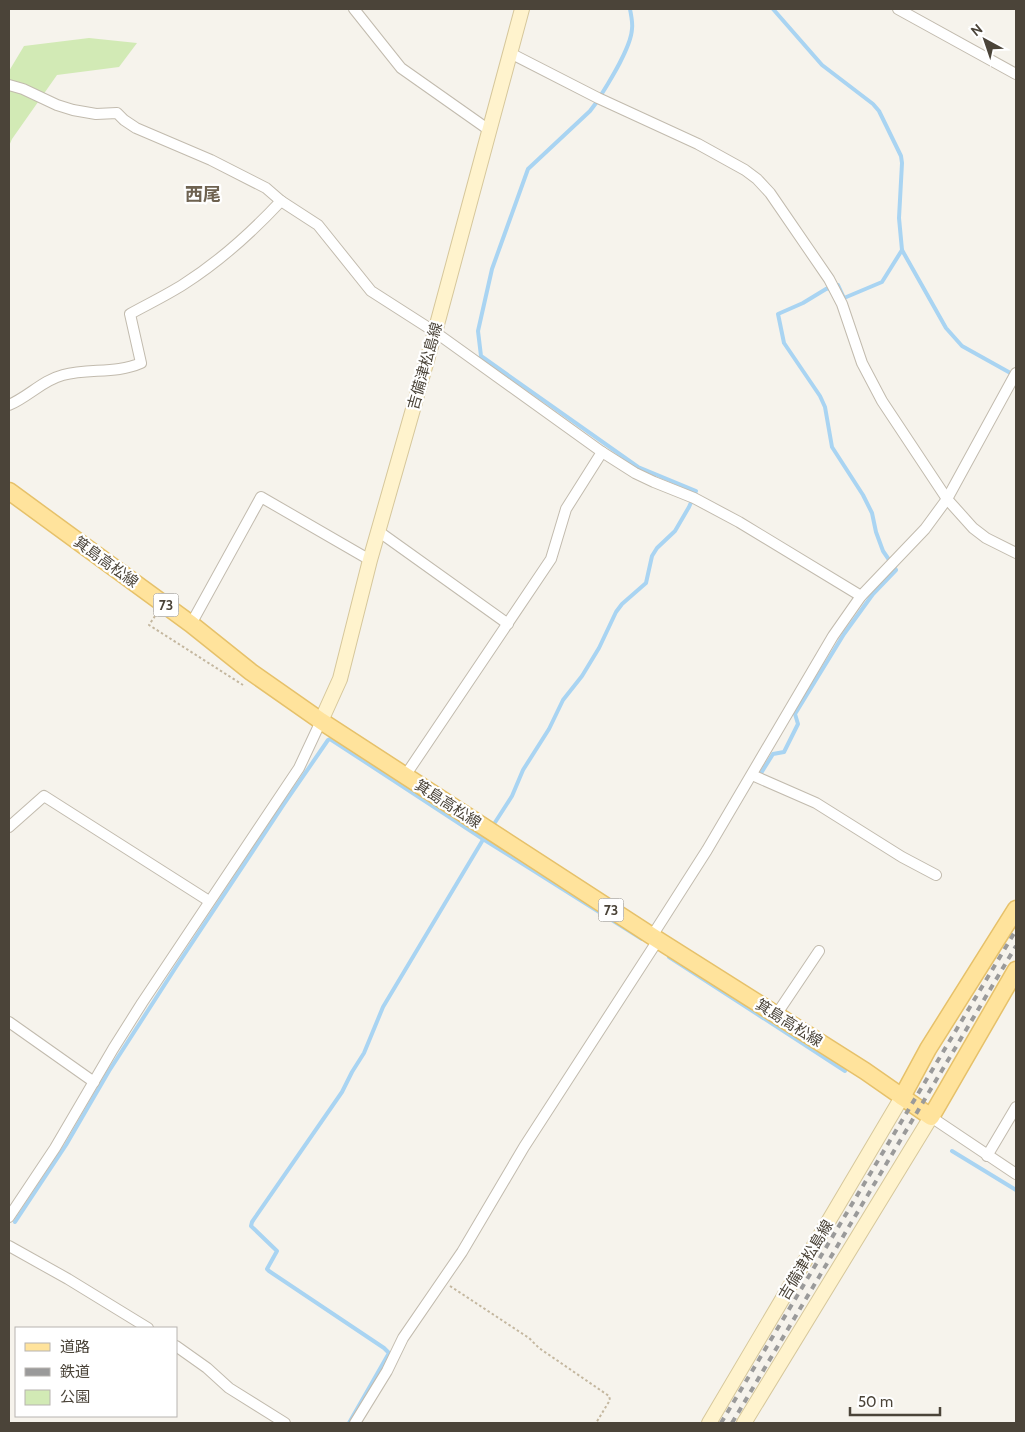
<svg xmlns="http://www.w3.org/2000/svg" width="1025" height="1432" font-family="Cabin,'Noto Sans JP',sans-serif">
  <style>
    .green { fill: #d2eab5 }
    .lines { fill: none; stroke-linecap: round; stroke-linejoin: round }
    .stream { stroke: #a9d4f2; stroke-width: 4 }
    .minor-casing { stroke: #c2bbae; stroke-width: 12 }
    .secondary-casing { stroke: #d6c79b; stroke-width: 16 }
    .primary-casing { stroke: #e6c16a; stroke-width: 19 }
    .path { stroke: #c4b79f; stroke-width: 2; stroke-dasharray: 2.5 2.5; stroke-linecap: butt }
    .minor { stroke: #fff; stroke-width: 10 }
    .secondary { stroke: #fff3cd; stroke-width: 14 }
    .primary { stroke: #ffe39c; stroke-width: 16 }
    .rail { stroke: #9a9a9a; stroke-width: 4; stroke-dasharray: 6 6; stroke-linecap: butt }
    .labels { text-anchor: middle; stroke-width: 4.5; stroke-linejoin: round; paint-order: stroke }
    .shield { fill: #fff; stroke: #817c74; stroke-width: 1 }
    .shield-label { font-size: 14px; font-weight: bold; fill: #4b4439 }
    .street-label { font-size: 15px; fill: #4b4439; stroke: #fff }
    .quarter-label { font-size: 18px; font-weight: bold; fill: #6e6250; stroke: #fff }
  </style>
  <rect width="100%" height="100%" fill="#f6f3ec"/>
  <path class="green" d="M89,38L137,43L119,67L57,75L12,139L9,146V71L24,46Z"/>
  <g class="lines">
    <g class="stream">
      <path d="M773,9L822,65L873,104L879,111L901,156L902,163L899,218L902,250L946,328L962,346L1014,375"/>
      <path d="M601,95C611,79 631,47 632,29C633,23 631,15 630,9"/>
      <path d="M758,778L773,754L784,752L798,724L795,714L844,634L873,594L896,570L883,551L876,532L872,513L863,495L832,447L825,407L820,396L784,343L778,314L803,303L826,289L838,285L844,298L882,282L902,250"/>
      <path d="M494,824L512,796L523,770L549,729L563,700L582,676L599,648L616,612L622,604L646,583L652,556L657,548L675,531L689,507L696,491L638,467L481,356L478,331L492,269L528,169L590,111L596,103"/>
      <path d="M669,957L845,1071"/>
      <path d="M952,1151L1016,1190"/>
      <path d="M15,1222L66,1145L109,1071L176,967L284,804L328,740L330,739L483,839L642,939"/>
      <path d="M349,1423L389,1353L384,1348L269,1271L267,1269L277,1251L251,1226L252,1222L342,1092L352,1072L364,1053L383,1007L484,838"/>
    </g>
    <g class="minor-casing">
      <g id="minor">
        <path d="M354,9L401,68L489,130"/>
        <path d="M898,9L1016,74"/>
        <path d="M510,53L598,98L698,144L745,170L757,179L770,193L829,279L842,304L862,363L882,401L947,499L973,528L986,538L1016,553"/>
        <path d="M9,85L23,89L57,105L73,110L96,114L117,113L124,120L136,128L211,160L266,188L281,201L318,225L371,291L435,332L602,452L635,473L654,482L694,498L739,522L861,596"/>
        <path d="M9,405C28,397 43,380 63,375C89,368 116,374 141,363L130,314C148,304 167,295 184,284C220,261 252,232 281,201"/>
        <path d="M378,531L508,624"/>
        <path d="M191,624L261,497L370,560"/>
        <path d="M752,775L816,803L902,857L936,875"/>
        <path d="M405,776L551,559L566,509L602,452"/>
        <path d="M9,827L44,796L209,901"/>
        <path d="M652,936L707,850L833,636L861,596L925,529L947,499L1016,373"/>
        <path d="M776,1015L819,951"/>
        <path d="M9,1022L94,1082"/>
        <path d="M931,1117L1016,1174"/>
        <path d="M987,1156L1016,1107"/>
        <path d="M9,1217L55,1148L113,1049L142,1003L299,768L321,721"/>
        <path d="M9,1246L68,1279L148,1328"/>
        <path d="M176,1346L207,1368L229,1388L285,1423"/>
        <path d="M355,1423L387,1371L403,1338L462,1252L524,1147L658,940"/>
      </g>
    </g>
    <g class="secondary-casing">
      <g id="secondary">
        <path d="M321,721L340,679L370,560L435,332L522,9"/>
        <path d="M709,1423L902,1097"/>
        <path d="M744,1423L931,1117"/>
      </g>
    </g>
    <g class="primary-casing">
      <g id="primary">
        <path d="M9,491L191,624L251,672L321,721L658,940L865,1071L931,1117L1016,970"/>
        <path d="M902,1097L928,1049L1016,909"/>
      </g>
    </g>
    <g class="path">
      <path d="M155,616L149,625L243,685"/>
      <path d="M450,1286L529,1338L539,1348L609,1396L610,1400L596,1423"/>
    </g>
    <use href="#minor" class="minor"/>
    <use href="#secondary" class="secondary"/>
    <use href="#primary" class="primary"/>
    <g class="rail">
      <path d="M721,1423L1016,930"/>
      <path d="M732,1423L1016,946"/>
    </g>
  </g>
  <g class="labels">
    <g class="shield">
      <rect x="153.5" y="593.5" width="25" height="23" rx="4"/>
      <rect x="598.5" y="898.5" width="25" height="23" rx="4"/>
    </g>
    <g class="shield-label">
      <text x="166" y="610">73</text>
      <text x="611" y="915">73</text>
    </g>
    <g class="street-label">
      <text transform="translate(425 366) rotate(-74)" y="5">吉備津松島線</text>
      <text transform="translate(106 562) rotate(36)" y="5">箕島高松線</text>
      <text transform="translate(448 804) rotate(33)" y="5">箕島高松線</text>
      <text transform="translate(789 1023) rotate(32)" y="5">箕島高松線</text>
      <text transform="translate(806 1260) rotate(-59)" y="5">吉備津松島線</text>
    </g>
    <g class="quarter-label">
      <text x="203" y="201">西尾</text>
    </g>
  </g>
  <rect width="1025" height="1432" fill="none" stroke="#4b4439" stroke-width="20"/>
  <rect x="15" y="1327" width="162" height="90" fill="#ffffff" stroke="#b7b4b0"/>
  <rect x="25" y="1343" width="25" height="8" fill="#ffe39c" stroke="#b7b4b0"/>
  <text x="60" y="1352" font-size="15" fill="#4b4439">道路</text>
  <rect x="25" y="1368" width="25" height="8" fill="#9a9a9a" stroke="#b7b4b0"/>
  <text x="60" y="1377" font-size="15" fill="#4b4439">鉄道</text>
  <rect x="25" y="1390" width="25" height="15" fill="#d2eab5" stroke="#b7b4b0"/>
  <text x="60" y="1402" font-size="15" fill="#4b4439">公園</text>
  <g transform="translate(985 40) rotate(320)" stroke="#ffffff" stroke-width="4" paint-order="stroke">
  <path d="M0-4L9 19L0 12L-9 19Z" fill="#4b4439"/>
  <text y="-8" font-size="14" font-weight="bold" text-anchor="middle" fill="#4b4439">N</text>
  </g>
  <path d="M850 1407v8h90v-8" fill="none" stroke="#4b4439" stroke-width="2.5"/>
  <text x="858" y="1407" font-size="15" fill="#4b4439" stroke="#ffffff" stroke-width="4" paint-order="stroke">50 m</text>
</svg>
